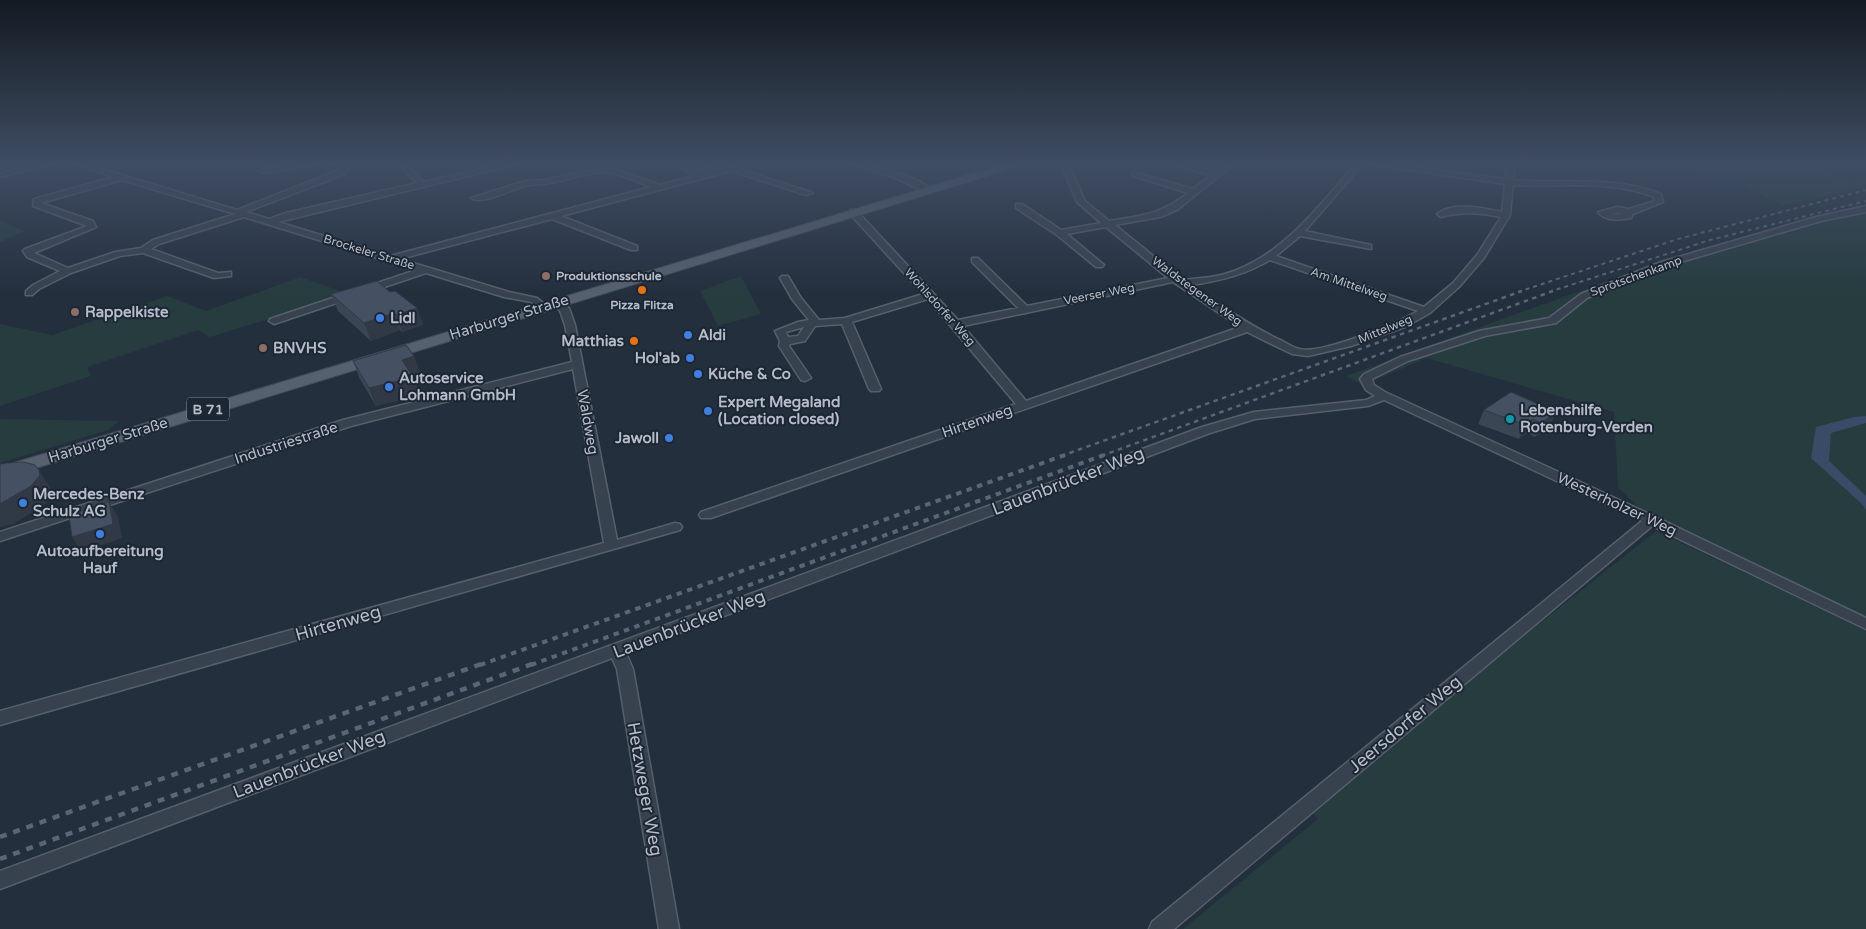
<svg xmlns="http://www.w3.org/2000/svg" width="1866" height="929" font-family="'Varela Round',sans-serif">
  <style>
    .green { fill: #263c3f }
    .water { fill: #394c67 }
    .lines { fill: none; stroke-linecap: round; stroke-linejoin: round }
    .minor-casing { stroke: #565f6c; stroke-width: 3 }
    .primary-casing { stroke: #414a57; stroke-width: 2 }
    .minor { fill: #38414e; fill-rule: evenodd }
    .primary { fill: #56606e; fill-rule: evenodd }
    .rail-far3 { stroke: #5a6575; stroke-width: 2; stroke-dasharray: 4 4; stroke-linecap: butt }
    .rail-far2 { stroke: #5a6575; stroke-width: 2.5; stroke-dasharray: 4.5 4.5; stroke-linecap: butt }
    .rail-far1 { stroke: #5a6575; stroke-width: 4; stroke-dasharray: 5.5 5.5; stroke-linecap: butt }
    .rail { stroke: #5a6575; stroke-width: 4.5; stroke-dasharray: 7 7; stroke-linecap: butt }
    .wall { fill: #3b4654 }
    .shaded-wall { fill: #303945 }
    .building { fill: #455162; stroke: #303945 }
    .education-dot { fill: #8d6e63; stroke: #1d2633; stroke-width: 2 }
    .food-dot { fill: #e8710a; stroke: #1d2633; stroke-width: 2 }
    .shop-dot { fill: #3f7fe0; stroke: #1d2633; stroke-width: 2 }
    .culture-dot { fill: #0f9aa8; stroke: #1d2633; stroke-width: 2 }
    .labels { text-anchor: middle; stroke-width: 4; stroke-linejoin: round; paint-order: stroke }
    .far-street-label { font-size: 12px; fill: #b4bcc9; stroke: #1d2633 }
    .far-poi-label { font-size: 12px; font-weight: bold; fill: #b4bcc9; stroke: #1d2633; text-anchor: start }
    .shield { fill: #1d2633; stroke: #878f9c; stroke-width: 1 }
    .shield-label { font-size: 14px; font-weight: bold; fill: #b4bcc9 }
    .poi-label { font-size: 15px; font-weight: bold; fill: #b4bcc9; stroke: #1d2633; text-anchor: start }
    .street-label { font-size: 15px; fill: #b4bcc9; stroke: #1d2633 }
    .near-street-label { font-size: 18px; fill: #b4bcc9; stroke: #1d2633 }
  </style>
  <rect width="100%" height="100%" fill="#242f3e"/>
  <g class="green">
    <path d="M1674,163H1817L1846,182L1866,178V188L1782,205L1726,178L1677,171Z"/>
    <path d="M1866,211V621L1645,514L1618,487L1614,412L1426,358L1364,385L1346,376L1635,271L1717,247Z"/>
    <path d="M0,221L25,231L0,242Z"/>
    <path d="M741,276L761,314L718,326L700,291Z"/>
    <path d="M300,277L349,294L210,337L198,330L87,367L91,376L0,406V324L52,335L167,296L206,311Z"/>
    <path d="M0,419L119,421L108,430L0,463Z"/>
    <path d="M1656,531L1866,630V929H1183L1318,819L1313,813L1499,656Z"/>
  </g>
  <path class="water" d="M1866,416V423L1831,433L1829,461L1866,496V510L1863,505L1811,458L1816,427L1854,417Z"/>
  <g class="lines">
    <g class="minor-casing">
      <g id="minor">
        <path d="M43,163H55L0,177V173Z"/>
        <path d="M72,163H83L237,210L339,170L341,168L335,163H343L349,168L345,174L246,212L269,219L286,213L417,183L399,165L403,163L424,182L506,163H518L514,165L278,222L390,256L651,187C640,183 628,177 616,174C594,168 566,182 544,184C538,185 531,184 525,186C512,189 481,206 471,198L525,181L545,180L584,171L615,169L660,185L694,176L676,163H684L696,171C710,167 733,157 746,166L739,169L813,193L806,195L731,171L561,216L637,246V250H631L552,219L400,259L509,292L537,298L548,307L543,310L531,302L504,297L426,273L274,324L269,321L270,319L416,270L244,217L159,244L151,249L218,273L231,272V276L214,278L143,253L120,256L71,273L39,289L32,295H26V291L33,285L60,271L27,257L23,251L25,249L87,226L33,206L34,199L114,177ZM734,166L701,174L734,165ZM122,180L235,214L153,240L141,248L115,252L68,268L34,253L96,227L93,221L41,203Z"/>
        <path d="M302,163H318L314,165L263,173L259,171L263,169Z"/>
        <path d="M847,163C868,161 916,176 932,190L925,192L893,177Z"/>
        <path d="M1060,163H1068L1085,201L1109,221C1144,215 1160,215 1188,193L1133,176V172L1193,189L1211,175L1172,165L1171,163H1182L1216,171L1227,163H1235L1177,210L1160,217L1115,225L1183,280C1197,278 1212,278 1225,274C1282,257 1319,206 1356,163H1364L1305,231L1371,245V249L1300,236L1276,256L1424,307L1453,283L1477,255L1501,217C1480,213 1462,211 1441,217L1437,214C1453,201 1483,208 1502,212L1505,184L1374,165L1370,163H1387L1505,179L1507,163H1515L1513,180C1564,184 1613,175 1661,194L1663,202L1633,214L1631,218C1619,220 1606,222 1598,212L1617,207L1629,209L1655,201L1654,197C1609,179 1561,188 1513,185L1510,215L1484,258L1459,287L1430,313L1405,327L1351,346L1308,356L1292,354L1247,332L711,518H701L699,515L701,512L1016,404L928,299L852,322L881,389L879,391H871L869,389L842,324L815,326L805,341L790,344L789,346L811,378L805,381L801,380L779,346L780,341L775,331L798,322L809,320L792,299L780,278L782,276H788L801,298L819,320L845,318L923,294L850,214V210H856L958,320L1018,308L972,262V258H978L1027,306L1168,278L1106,227L1067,234L1104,265L1102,267H1096L1057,235L1016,208V204H1022L1061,230L1101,223L1077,202ZM1617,213L1625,214H1610ZM1270,260L1418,311C1397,323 1321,355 1299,349C1292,347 1285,342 1278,339C1247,324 1219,304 1190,285C1220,281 1244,275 1270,260ZM1173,282L1240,327L1026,401L963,326ZM804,327L798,336L788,337L786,332Z"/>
        <path d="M1866,206V212L1821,221L1667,266L1587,298L1556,323L1485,336L1408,361L1372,379L1374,385L1385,392L1656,517L1866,618V629L1652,526L1174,929H1149L1152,922L1642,521L1384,400L1368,406L1255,419L1210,433L626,653L633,669L679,929H659L617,669L612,658L0,889V871L1202,427L1254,412L1366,400L1375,396L1366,390L1360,379L1364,374L1400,357L1479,331L1549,318L1581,294L1661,262L1816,217Z"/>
        <path d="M557,299L569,308L575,325L617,540L675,523L680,524L682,527L680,530L0,725V711L604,543L573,369L351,426L0,541V532L343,420L572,362L565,325L560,311L552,302Z"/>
      </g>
    </g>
    <g class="primary-casing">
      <path id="primary" d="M1008,163H1025L1023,165L0,479V467Z"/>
    </g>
    <use href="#minor" class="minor"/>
    <use href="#primary" class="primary"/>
    <g class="rail-far3">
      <path d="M1518,292L1678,239L1866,190"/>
      <path d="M1549,292L1710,240L1866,201"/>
    </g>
    <g class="rail-far2">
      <path d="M1061,456L1522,291"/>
      <path d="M1101,456L1553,291"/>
    </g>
    <g class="rail-far1">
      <path d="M480,665L1065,455"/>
      <path d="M531,665L1104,455"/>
    </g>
    <g class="rail">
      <path d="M0,837L484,663"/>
      <path d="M0,859L535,663"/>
    </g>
  </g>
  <g class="wall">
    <path d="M390,292L417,308L423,325L402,332L400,330L371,341L338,311L331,294Z"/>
    <path d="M414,356L420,374L413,376L420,395L376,406L360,379L353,361Z"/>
    <path d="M1511,392L1550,426L1535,437L1527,433L1519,439L1478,424L1484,410Z"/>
  </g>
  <g class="shaded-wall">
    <path d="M417,308L423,325L402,332L396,315Z"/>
    <path d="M394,313L400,330L371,341L364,323Z"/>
    <path d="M414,356L420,374L408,378L402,360Z"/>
    <path d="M413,377L420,395L376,406L369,388Z"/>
    <path d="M1556,412L1550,426L1535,437L1541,423Z"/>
    <path d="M1533,419L1527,433L1519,439L1525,425Z"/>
    <path d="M39,470L51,489L52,494L44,505L13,524L0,527V504Z"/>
    <path d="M109,502L118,517L122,538L82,552L72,537Z"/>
  </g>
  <g class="building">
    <path d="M377,281L390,292L395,291L417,308L396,315L394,313L364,323L331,294Z"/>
    <path d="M406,345L414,356L402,360L413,377L369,388L353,361Z"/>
    <path d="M1511,392L1556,412L1541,423L1533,419L1525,425L1484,410Z"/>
    <path d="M24,462L35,465L39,470L40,475L31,486L0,504V464L7,463Z"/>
    <path d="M109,502L113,524L72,537L69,515Z"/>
  </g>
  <linearGradient id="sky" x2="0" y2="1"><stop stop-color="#141a22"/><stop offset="0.56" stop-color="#3f4d63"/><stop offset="1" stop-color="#3f4d63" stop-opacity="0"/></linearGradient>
  <rect width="1866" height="293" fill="url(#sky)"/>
  <g class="education-dot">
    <circle cx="546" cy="276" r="5"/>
    <circle cx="75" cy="312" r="5"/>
    <circle cx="263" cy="348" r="5"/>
  </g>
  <g class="food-dot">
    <circle cx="642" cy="290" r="5"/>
    <circle cx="634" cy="341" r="5"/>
  </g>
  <g class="shop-dot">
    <circle cx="380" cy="318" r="5"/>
    <circle cx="688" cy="335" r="5"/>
    <circle cx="690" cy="358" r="5"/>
    <circle cx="698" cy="374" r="5"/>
    <circle cx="389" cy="387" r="5"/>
    <circle cx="708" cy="411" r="5"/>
    <circle cx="669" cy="438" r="5"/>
    <circle cx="23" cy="503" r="5"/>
    <circle cx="100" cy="534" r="5"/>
  </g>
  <circle class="culture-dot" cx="1510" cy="419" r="5"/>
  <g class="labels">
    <g class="far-street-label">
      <text transform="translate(369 252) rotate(17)" y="4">Brockeler Straße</text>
      <text transform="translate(1636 276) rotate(-20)" y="4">Sprötschenkamp</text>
      <text transform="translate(1349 284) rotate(19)" y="4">Am Mittelweg</text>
      <text transform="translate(1197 291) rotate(36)" y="4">Waldstegener Weg</text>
      <text transform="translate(1099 294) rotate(-11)" y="4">Veerser Weg</text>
      <text transform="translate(940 307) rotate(48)" y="4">Wohlsdorfer Weg</text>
      <text transform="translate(1385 329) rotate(-22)" y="4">Mittelweg</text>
    </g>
    <g class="far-poi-label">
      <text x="556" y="280">Produktionsschule</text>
      <text x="642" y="309" text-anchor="middle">Pizza Flitza</text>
    </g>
    <rect class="shield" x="187" y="397.5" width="42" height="23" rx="4"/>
    <g class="shield-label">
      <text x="208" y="414">B 71</text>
    </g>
    <g class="poi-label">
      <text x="85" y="317">Rappelkiste</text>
      <text x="390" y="323">Lidl</text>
      <text x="698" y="340">Aldi</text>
      <text x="624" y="346" text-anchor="end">Matthias</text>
      <text x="273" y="353">BNVHS</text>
      <text x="680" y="363" text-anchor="end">Hol'ab</text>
      <text x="708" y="379">Küche &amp; Co</text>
      <text x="399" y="383">Autoservice<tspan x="399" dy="17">Lohmann GmbH</tspan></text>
      <text x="718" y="407">Expert Megaland<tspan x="718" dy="17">(Location closed)</tspan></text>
      <text x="1520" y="415">Lebenshilfe<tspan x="1520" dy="17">Rotenburg-Verden</tspan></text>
      <text x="659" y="443" text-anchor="end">Jawoll</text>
      <text x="33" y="499">Mercedes-Benz<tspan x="33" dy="17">Schulz AG</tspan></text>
      <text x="100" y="556" text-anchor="middle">Autoaufbereitung<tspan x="100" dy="17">Hauf</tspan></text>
    </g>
    <g class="street-label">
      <text transform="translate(509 317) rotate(-17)" y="5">Harburger Straße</text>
      <text transform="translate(977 421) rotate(-19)" y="5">Hirtenweg</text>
      <text transform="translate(588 422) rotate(80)" y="5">Waldweg</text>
      <text transform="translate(108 440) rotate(-17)" y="5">Harburger Straße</text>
      <text transform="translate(286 443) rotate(-18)" y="5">Industriestraße</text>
      <text transform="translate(1617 504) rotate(25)" y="5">Westerholzer Weg</text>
    </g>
    <g class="near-street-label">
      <text transform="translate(1068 481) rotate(-21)" y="6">Lauenbrücker Weg</text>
      <text transform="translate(338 623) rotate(-16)" y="6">Hirtenweg</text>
      <text transform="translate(689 624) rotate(-21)" y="6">Lauenbrücker Weg</text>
      <text transform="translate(1405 724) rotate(-40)" y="6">Jeersdorfer Weg</text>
      <text transform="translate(309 764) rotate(-21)" y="6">Lauenbrücker Weg</text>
      <text transform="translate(645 789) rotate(80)" y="6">Hetzweger Weg</text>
    </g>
  </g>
</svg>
